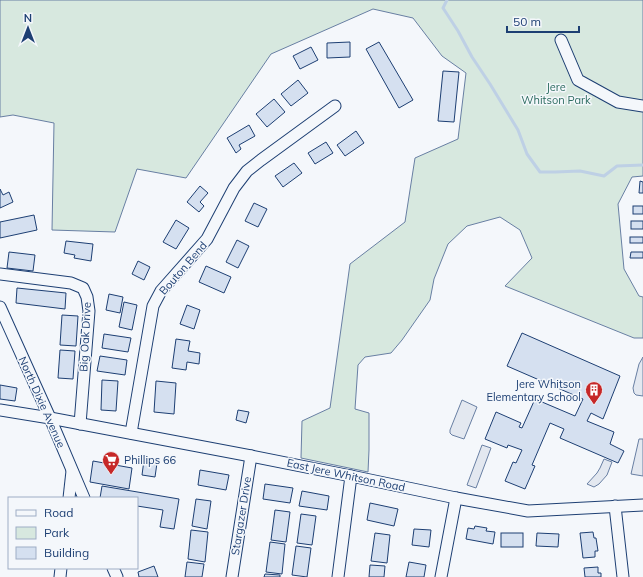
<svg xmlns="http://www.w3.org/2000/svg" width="643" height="577" font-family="Mulish,sans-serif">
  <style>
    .green { fill: #d7e8df; stroke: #687fa3 }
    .parking { fill: #e3e8f0; stroke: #687fa3 }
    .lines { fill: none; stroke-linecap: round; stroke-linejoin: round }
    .stream { stroke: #bed0e5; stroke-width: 3 }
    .building { fill: #d5e0f0; stroke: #1d3f73 }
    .minor-casing { stroke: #1d3f73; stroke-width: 13 }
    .minor { stroke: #f4f7fb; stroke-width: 11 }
    .labels { text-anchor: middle; stroke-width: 3; stroke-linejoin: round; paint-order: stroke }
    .park-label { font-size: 11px; fill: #2c6c60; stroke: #f4f7fb }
    .street-label { font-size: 11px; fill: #1d3f73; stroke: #f4f7fb }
    .poi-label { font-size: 11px; fill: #1d3f73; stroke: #f4f7fb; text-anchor: end }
  </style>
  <rect width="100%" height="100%" fill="#f4f7fb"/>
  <path class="green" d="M0,0H643V176L632,177L618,204L624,269L639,296L643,297V338H634L505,286L532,258L520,230L500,217L467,226L448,244L434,279L430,300L402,340L391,353L365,357L358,365L355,409L369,413V450L368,472L301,458L302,421L330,408L350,264L405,222L415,158L458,139L466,73L442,56L413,18L373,9L271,54L186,178L137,169L115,232L52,230L54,123L13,115L0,117Z"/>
  <g class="parking">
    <path d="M643,357V396L636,395L634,393L633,388L639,364Z"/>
    <path d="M462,400L477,407L464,439L452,435L450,433V430Z"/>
    <path d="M639,439H643V476L631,474Z"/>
    <path d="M482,445L491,448L476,488L467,485Z"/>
    <path d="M604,459L612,462L607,475L599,484L594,487L587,484L597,473L600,468Z"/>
  </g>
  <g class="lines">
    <path class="stream" d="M447,0L443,8L458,31L472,57L490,84L518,130L527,154L540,172H555L580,171L604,176L617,166L643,165"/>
  </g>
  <g class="building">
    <path d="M350,42V57L327,58V43Z"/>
    <path d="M379,42L413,100L399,108L366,49Z"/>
    <path d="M311,47L318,60L300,69L293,56Z"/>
    <path d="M443,71L459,72L454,122L438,121Z"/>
    <path d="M298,80L308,93L291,106L281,94Z"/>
    <path d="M274,99L285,112L267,127L256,114Z"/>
    <path d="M249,125L255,136L239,145L241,149L236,153L227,138Z"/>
    <path d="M356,131L364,143L345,156L337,145Z"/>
    <path d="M326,142L333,153L315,164L308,153Z"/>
    <path d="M294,163L302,173L283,187L275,176Z"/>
    <path d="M640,181L643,182V193H639Z"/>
    <path d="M200,186L208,193L200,202L204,206L199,212L187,202Z"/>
    <path d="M0,189L3,195L9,192L13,202L0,208Z"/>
    <path d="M254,203L267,209L258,227L245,221Z"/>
    <rect x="633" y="206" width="10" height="8"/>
    <path d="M34,215L37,230L0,238V222Z"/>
    <path d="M176,220L189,228L176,249L163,242Z"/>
    <rect x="631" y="221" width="12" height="8"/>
    <rect x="630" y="237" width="13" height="6"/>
    <path d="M237,240L249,246L238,268L226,262Z"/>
    <path d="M66,241L93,244L91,261L74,258L75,255L64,253Z"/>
    <path d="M9,252L35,255L33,271L7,268Z"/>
    <path d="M631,252H643V258H630Z"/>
    <path d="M138,261L150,267L144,280L132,274Z"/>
    <path d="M206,266L231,277L224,293L199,282Z"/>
    <path d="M17,288L66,293L65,309L16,303Z"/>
    <path d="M109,294L123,297L120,313L106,310Z"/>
    <path d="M124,302L137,305L132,330L119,327Z"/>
    <path d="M187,305L200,310L194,329L180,324Z"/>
    <path d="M62,315L78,316L76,346L60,345Z"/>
    <path d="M522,333L620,376L603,419L591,413L587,421L614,432L610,444L624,451L618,463L560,438L564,429L550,423L532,465L535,466L525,489L505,481L513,462L516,463L522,450L508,445L507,448L485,439L496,412L521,423L519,427L522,428L535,399L575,416L583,399L507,366Z"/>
    <path d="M104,334L131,338L128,352L102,348Z"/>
    <path d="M176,339L190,341L188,351L200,353L199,364L187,362L186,370L172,368Z"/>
    <path d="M60,350L75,351L73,379L58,378Z"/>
    <path d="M100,356L127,360L125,375L97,371Z"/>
    <path d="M102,380L118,381L116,411L101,410Z"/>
    <path d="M156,381L176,383L174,414L154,412Z"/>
    <path d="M0,385L17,388L15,401L0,399Z"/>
    <path d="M238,410L249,412L246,423L236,420Z"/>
    <path d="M147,459L153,460L152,462L157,463L155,477L142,475L144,460L147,461Z"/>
    <path d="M93,461L132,468L129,489L90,482Z"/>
    <path d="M200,470L229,475L226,490L198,485Z"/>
    <path d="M265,484L293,488L290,503L263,499Z"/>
    <path d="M102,486L179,499L174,529L160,527L163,510L137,506V498H100Z"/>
    <path d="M302,491L329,496L327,510L299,506Z"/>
    <path d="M196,499L211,501L207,529L192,526Z"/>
    <path d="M370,503L398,509L394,526L367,520Z"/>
    <path d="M275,510L290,512L286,542L271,540Z"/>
    <path d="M301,514L316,516L312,545L297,543Z"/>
    <path d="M475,526L487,528L486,531L495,532L493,544L466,539L468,528L474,529Z"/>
    <path d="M414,529L431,530L429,547L412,545Z"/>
    <path d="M191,530L208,532L205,562L188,559Z"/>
    <path d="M593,532L594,538H596L598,551H595V557L583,558L580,533Z"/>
    <path d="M375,533L390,535L387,563L371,561Z"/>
    <rect x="501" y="533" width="22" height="14"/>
    <path d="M537,533L559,534L558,547L536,546Z"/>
    <path d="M270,542L285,544L282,574L266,572Z"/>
    <path d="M296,546L311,548L307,577L292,575Z"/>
    <path d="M187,562L204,564L202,577H185Z"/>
    <path d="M409,562L426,565L424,577H406Z"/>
    <path d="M370,565L385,566L384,577H369Z"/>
    <path d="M154,566L158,577H139L138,572Z"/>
    <path d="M598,567V573H601V577H585L584,568Z"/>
    <path d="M265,574L280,575V577H264Z"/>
  </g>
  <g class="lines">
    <g class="minor-casing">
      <g id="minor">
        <path d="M561,40L578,80L618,102L643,106"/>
        <path d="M0,274L71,283L83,288L87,297L89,311L80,424"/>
        <path d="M0,307L50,418L84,498"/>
        <path d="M0,410L50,418L251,456L351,476L456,498L528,511L643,505"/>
        <path d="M131,433L153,306L161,291L207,239L234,188L247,171L261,160L335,106"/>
        <path d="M69,498L72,471"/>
        <path d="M615,506L623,577"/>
        <path d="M113,568L117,577"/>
        <path d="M60,577L61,568"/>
        <path d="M232,577L251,456"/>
        <path d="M338,577L351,476"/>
        <path d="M441,577L456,498"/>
      </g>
    </g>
    <use href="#minor" class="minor"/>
  </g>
  <defs>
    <g id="building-pin" transform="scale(0.9)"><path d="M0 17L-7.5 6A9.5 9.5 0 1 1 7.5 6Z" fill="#c62828" stroke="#f4f7fb"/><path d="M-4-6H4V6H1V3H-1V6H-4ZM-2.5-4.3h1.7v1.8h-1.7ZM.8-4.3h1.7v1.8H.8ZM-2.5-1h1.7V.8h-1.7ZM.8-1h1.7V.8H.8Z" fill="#fff"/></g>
    <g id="supermarket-pin" transform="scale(0.9)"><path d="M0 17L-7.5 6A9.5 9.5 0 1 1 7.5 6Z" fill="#c62828" stroke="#f4f7fb"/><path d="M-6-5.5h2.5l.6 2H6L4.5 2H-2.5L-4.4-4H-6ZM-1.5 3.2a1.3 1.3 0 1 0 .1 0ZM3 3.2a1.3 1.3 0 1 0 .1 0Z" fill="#fff"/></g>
  </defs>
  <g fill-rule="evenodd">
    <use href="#building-pin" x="594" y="390"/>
    <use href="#supermarket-pin" x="111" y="460"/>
  </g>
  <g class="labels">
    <g class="park-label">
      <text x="556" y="91">Jere<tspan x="556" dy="13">Whitson Park</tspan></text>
    </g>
    <g class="street-label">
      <text transform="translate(183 268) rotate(-49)" y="4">Bouton Bend</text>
      <text transform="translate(85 337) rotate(-87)" y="4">Big Oak Drive</text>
      <text transform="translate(42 402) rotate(66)" y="4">North Dixie Avenue</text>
      <text transform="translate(346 475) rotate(12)" y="4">East Jere Whitson Road</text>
      <text transform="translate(241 516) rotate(-81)" y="4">Stargazer Drive</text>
    </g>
    <g class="poi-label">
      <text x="581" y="388">Jere Whitson<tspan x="581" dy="13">Elementary School</tspan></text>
      <text x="124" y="464" text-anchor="start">Phillips 66</text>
    </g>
  </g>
  <rect x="8" y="497" width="130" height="72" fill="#f4f7fb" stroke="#9eadc5"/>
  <rect x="16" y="510" width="20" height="6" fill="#f4f7fb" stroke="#9eadc5"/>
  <text x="44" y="517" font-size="12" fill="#1d3f73">Road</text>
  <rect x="16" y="527" width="20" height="12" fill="#d7e8df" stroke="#9eadc5"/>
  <text x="44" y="537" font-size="12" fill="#1d3f73">Park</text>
  <rect x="16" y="547" width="20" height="12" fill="#d5e0f0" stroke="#9eadc5"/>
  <text x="44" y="557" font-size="12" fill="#1d3f73">Building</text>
  <g transform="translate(28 28)" stroke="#f4f7fb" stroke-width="3" paint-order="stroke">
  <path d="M0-3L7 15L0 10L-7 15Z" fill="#1d3f73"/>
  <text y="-6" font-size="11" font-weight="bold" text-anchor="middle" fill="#1d3f73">N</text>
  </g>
  <path d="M507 26v6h72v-6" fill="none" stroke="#1d3f73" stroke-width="2"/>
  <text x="513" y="26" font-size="12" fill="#1d3f73" stroke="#f4f7fb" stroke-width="3" paint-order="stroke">50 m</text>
</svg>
